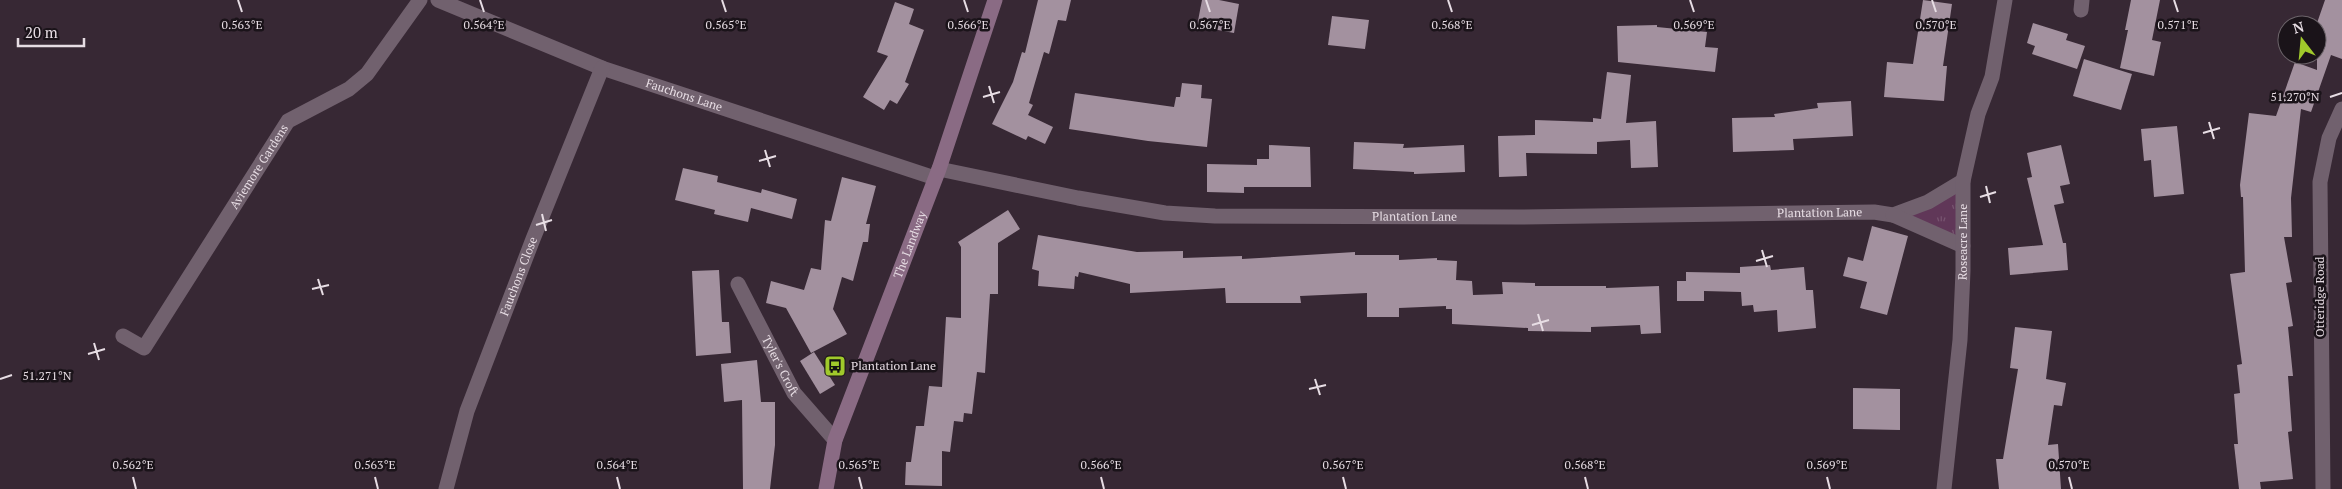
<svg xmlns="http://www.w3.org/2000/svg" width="2342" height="489" font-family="'PT Serif',serif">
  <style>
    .grass { fill: url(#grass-tufts) }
    .building { fill: #a3919f }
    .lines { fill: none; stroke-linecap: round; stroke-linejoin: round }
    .street { stroke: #71616e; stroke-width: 15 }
    .secondary { stroke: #8a6b84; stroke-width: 15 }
    .ticks { fill: none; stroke: #e7dde4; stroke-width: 2 }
    .labels { text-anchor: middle; stroke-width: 5; stroke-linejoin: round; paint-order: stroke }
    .street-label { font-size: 12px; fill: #e7dde4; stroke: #1a1319 }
    .poi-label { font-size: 12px; fill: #e7dde4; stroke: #1a1319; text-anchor: start }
    .ticks-label { font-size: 12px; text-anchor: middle; fill: #e7dde4; stroke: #1a1319; stroke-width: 5; stroke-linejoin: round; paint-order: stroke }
  </style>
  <defs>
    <pattern id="grass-tufts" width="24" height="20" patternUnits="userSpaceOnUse" patternTransform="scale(1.25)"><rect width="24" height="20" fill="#603758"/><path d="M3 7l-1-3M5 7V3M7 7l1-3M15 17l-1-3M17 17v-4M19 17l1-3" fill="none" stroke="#775470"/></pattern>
  </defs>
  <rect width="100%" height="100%" fill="#372834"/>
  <path class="grass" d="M1963,181V246L1893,215Z"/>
  <g class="building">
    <path d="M1038,0H1071L1066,21L1058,20L1049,54L1044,52L1029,103L1033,105L1028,115L1053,127L1045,144L1028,136L1026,140L992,124L1013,82L1022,52L1025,53Z"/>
    <path d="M1202,0H1219L1239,4L1234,33L1197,26Z"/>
    <path d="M1923,0L1952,4L1943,66H1947L1944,101L1884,97L1887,62L1913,64Z"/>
    <path d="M2131,0H2160L2152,40L2161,42L2154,76L2120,68L2128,30H2125Z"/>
    <path d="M2325,0H2342V59L2331,55L2311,112L2301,109L2291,198L2292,237H2284L2292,282L2286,283L2293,326L2288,327L2293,376H2288L2292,431L2288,432L2293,479L2260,482L2261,489H2239L2234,444H2238L2234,394L2240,393L2237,365L2242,364L2230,274L2245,272L2243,197H2241L2240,185L2249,113L2276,116L2295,62L2317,70V23Z"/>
    <path d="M895,2L914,9L909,24L924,30L905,82L909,84L897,104L890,100L884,110L863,97L888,56L877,52Z"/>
    <path d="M1332,16L1369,20L1365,49L1328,45Z"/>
    <path d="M2033,23L2068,34L2066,40L2085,46L2077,69L2032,54L2035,46L2027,43Z"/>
    <path d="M1657,25V27L1707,32L1705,47L1718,48L1715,72L1618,62L1617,26Z"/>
    <path d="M2084,59L2132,74L2121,110L2073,96Z"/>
    <path d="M1607,72L1631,75L1626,123L1656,121L1658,167L1631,168L1630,140L1597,142V154L1526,153L1527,176L1499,177L1498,136L1535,135V120L1593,122V118L1601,119Z"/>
    <path d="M1182,83L1202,85L1201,98L1212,99L1207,147L1148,141L1069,129L1075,93L1174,107L1176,97H1180Z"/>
    <path d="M1851,101L1853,136L1793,139L1794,150L1733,152L1732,118L1775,117L1774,114L1818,108L1817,103Z"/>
    <path d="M2177,126L2184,194L2154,197L2151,160L2144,161L2141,129Z"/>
    <path d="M1354,142L1404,144L1403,148L1464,145L1465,172L1414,174V172L1353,169Z"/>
    <path d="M1269,145L1310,147L1311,187H1244V193L1207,192V164L1257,165V159H1269Z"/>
    <path d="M2061,145L2070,184L2060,186L2064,203L2054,205L2063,243H2066L2068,270L2010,275L2008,248L2043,245L2027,178L2032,177L2027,153Z"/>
    <path d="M683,168L718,176L717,182L761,193L762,189L797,199L792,219L751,208L748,222L714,214L715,210L675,200Z"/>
    <path d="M842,177L876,186L866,224H870L868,242H863L853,281L842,277L833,309L847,334L811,353L786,308L766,303L771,281L804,290L811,268L821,270L825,220L831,221Z"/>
    <path d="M1008,210L1020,229L998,243V294H990L985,373L977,372L972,414L964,413L963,422L954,421L950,452L942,451V486L905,485L906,462H911L916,426H924L929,386L942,387L946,317L961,318V247L958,242Z"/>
    <path d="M1872,226L1908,236L1887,315L1860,308L1867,282L1843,276L1848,257L1863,261Z"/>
    <path d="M1038,235L1137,252L1183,251V258L1242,256V259L1355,252V255H1399V260L1437,258V260L1457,261L1456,280L1472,281L1473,295L1503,294L1502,282L1535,283V286H1606V288L1659,286L1661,333L1641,334L1640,325L1591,327V332L1528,331V328L1452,324V309H1446V306L1399,308V317H1367V293L1300,296L1301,303H1226L1225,288L1130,293V284L1079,272L1078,277L1075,276L1074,289L1038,286L1039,271L1032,269Z"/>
    <path d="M1770,265L1771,270L1804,267L1806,290H1813L1816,328L1778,332L1777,310L1754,312L1753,305L1742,306L1741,292L1704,291V301H1677V281H1686V272L1740,273V267Z"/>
    <path d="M719,270L722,322H729L731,353L696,356L692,271Z"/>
    <path d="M2015,327L2052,331L2046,379L2066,383L2062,406L2054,405L2048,445L2058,444L2061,489H1999L1996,459H2003L2018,369L2010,368Z"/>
    <path d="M814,352L835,385L820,394L800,361Z"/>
    <path d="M757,360L761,402H775V445L770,489H743L742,400L724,402L721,364Z"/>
    <path d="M1853,388L1900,389V430L1853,429Z"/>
  </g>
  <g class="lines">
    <g class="street">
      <path id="s1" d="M438,0L602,68L935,178"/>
      <path d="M2081,10L2082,0"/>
      <path id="s2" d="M939,169L1078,198L1165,213L1215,216L1518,217L1874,212L1893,215L1928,202L1963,181"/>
      <path d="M1893,215L1963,246"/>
      <path id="s3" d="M738,284L794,393L835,440"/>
      <path id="s4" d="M123,336L144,348L288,121L349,89L367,74L420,0"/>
      <path id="s5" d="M446,489L467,411L533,239L602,68"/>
      <path id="s6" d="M1944,489L1960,340L1963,271V181L1978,114L1992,77L2005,0"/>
      <path d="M2323,489L2320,182L2329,138L2342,109"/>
    </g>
    <path class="secondary" id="s7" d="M826,489L835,440L939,169L995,0"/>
  </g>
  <path class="ticks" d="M238,0L242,12M480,0L484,12M722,0L726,12M964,0L968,12M1206,0L1210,12M1448,0L1452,12M1690,0L1694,12M1932,0L1936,12M2174,0L2178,12M989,86L994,103M983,97L1000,92M2330,97L2342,93M2209,122L2214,139M2203,133L2220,128M765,150L770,167M759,161L776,156M1986,186L1990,203M1980,197L1996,192M542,214L546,231M536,225L552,220M1762,250L1767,267M1756,261L1773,256M318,279L323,295M312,289L329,285M1538,314L1543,331M1532,325L1549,320M94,343L99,360M88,354L105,349M0,379L12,375M1315,379L1320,395M1309,389L1326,385M133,477L136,489M375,477L378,489M617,477L620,489M859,477L862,489M1101,477L1104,489M1343,477L1346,489M1585,477L1588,489M1827,477L1830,489M2069,477L2072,489"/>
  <defs>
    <g id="bus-square" transform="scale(1.125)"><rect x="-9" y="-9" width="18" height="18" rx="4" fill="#a0c92b" stroke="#1a1319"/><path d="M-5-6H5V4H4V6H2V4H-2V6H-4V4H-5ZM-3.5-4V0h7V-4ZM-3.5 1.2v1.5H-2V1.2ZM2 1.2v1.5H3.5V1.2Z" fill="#111"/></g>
  </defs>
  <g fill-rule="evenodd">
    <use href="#bus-square" x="835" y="366"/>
  </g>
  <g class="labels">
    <g class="street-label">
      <text dy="4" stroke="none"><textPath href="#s1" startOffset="264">Fauchons Lane</textPath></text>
      <text dy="4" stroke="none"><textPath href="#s4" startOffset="239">Aviemore Gardens</textPath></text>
      <text dy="4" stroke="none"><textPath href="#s2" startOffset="885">Plantation Lane</textPath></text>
      <text dy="4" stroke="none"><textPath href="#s2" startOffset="480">Plantation Lane</textPath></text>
      <text dy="4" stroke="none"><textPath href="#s6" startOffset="248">Roseacre Lane</textPath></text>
      <text dy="4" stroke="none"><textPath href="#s7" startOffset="259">The Landway</textPath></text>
      <text dy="4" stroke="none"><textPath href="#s5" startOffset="225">Fauchons Close</textPath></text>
      <text transform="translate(2320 297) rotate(-90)" y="4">Otteridge Road</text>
      <text dy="4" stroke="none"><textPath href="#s3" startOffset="92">Tyler's Croft</textPath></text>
    </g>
    <g class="poi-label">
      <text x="851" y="370">Plantation Lane</text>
    </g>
  </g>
  <g class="ticks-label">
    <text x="242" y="29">0.563°E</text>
    <text x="484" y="29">0.564°E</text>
    <text x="726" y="29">0.565°E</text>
    <text x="968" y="29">0.566°E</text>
    <text x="1210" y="29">0.567°E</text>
    <text x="1452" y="29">0.568°E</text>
    <text x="1694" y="29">0.569°E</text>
    <text x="1936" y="29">0.570°E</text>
    <text x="2178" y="29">0.571°E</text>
    <text x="2295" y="101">51.270°N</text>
    <text x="47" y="380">51.271°N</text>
    <text x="133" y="469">0.562°E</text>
    <text x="375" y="469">0.563°E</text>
    <text x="617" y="469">0.564°E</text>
    <text x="859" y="469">0.565°E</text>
    <text x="1101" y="469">0.566°E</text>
    <text x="1343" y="469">0.567°E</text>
    <text x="1585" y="469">0.568°E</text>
    <text x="1827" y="469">0.569°E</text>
    <text x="2069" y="469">0.570°E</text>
  </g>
  <g transform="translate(2302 40) rotate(344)"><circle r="24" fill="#1a1319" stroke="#6c646a"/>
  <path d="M0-4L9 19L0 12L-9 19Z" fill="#a0c92b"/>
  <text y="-8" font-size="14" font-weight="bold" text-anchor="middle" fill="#e7dde4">N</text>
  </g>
  <path d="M18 38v8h66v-8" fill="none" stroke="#e7dde4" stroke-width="2.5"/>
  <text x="25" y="38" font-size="15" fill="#e7dde4" stroke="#1a1319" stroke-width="4" paint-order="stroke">20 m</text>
</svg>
